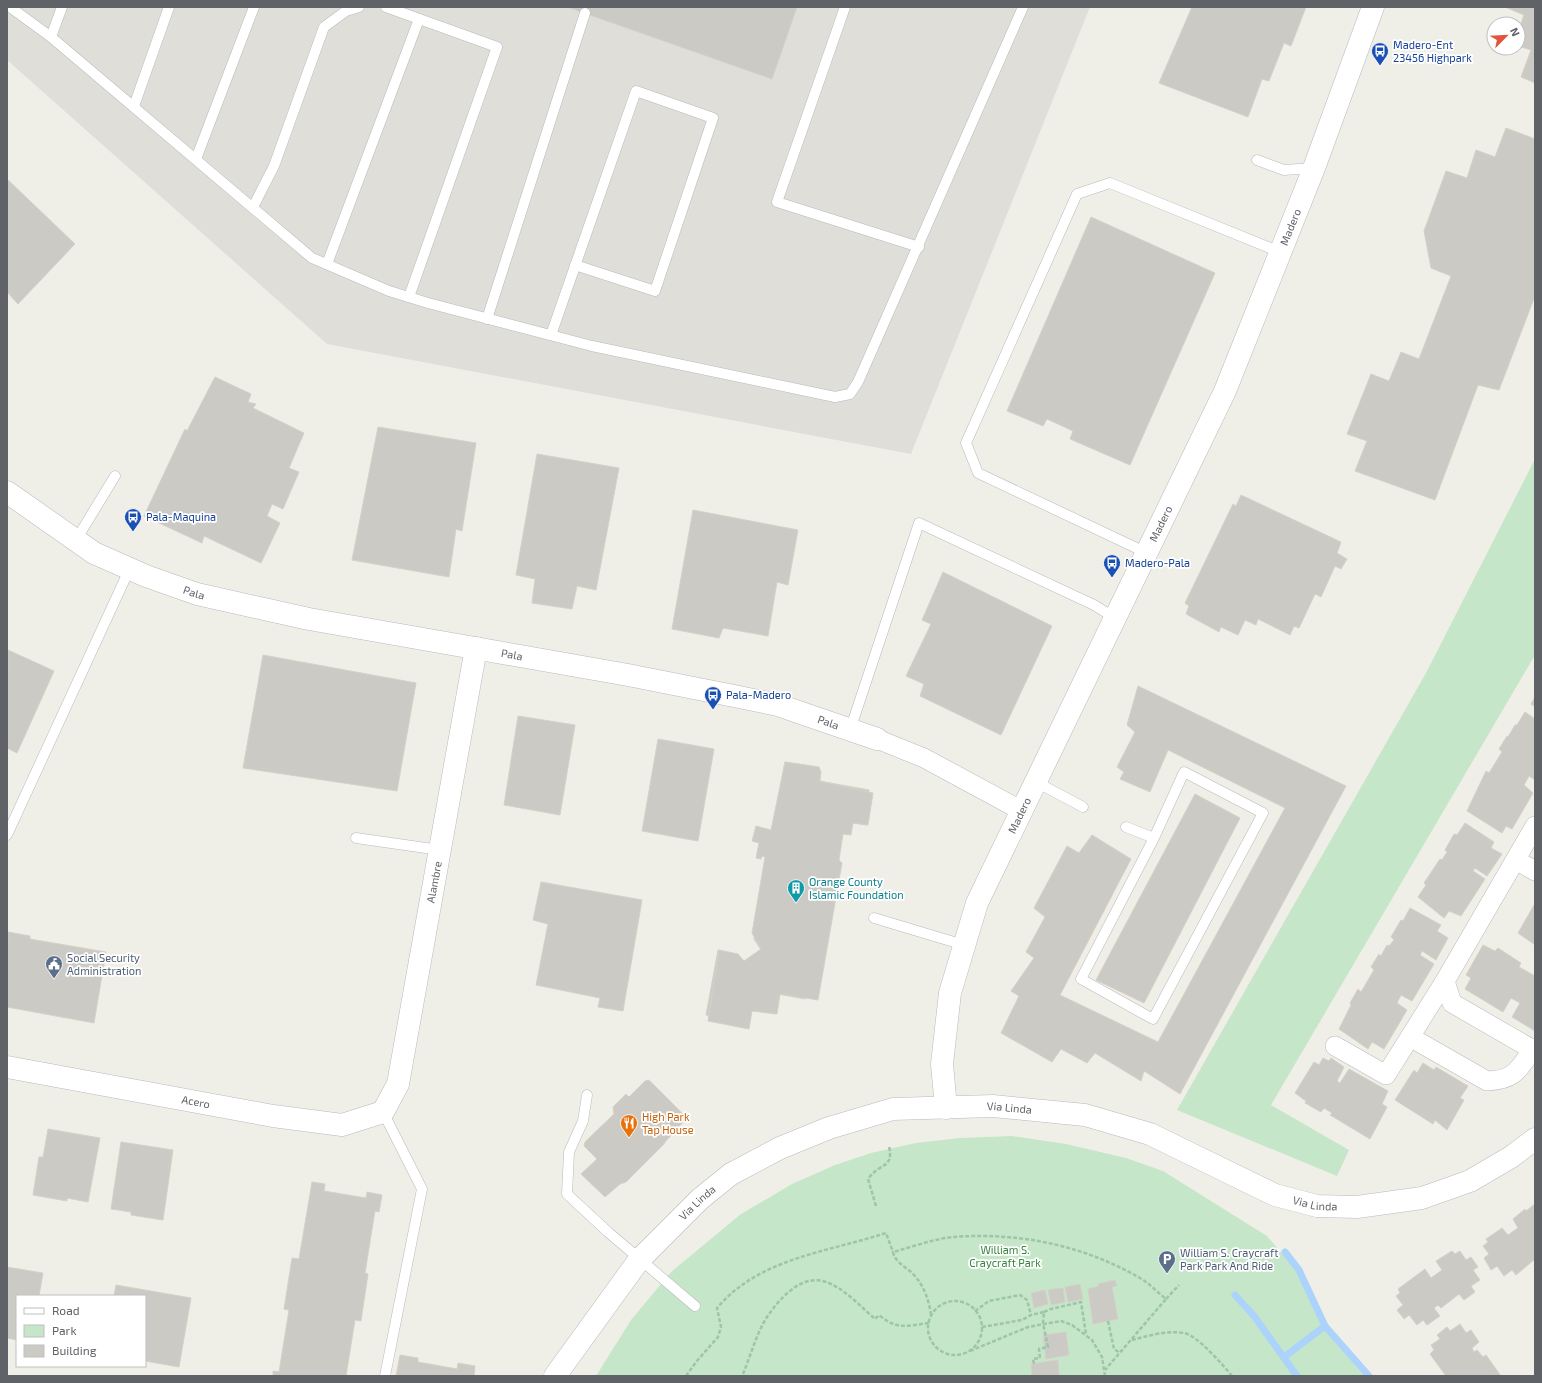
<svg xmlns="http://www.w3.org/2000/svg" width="1542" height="1383" font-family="'Exo 2',sans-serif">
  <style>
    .industrial { fill: #dfded9 }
    .green { fill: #c5e6c8 }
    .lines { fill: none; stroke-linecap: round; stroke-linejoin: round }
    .stream { stroke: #acd3fc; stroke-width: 7 }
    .building { fill: #cccac4; stroke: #d5d1c6 }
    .service-casing { stroke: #b7b9bd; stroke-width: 11 }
    .minor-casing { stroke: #b7b9bd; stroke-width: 20 }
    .tertiary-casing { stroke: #b7b9bd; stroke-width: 23 }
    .path { stroke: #9dc5ab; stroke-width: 2.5; stroke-dasharray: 4 2; stroke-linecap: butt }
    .service { stroke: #fff; stroke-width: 10 }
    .minor { stroke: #fff; stroke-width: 19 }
    .tertiary { stroke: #fff; stroke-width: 22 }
    .labels { text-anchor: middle; stroke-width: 3.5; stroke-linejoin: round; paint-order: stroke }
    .transit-label { font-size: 11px; fill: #164399; stroke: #fff; text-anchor: start }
    .street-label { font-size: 11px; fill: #5f6267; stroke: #fff }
    .culture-label { font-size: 11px; fill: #0d838f; stroke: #fff; text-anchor: start }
    .service-label { font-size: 11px; fill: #4e5e75; stroke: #fff; text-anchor: start }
    .food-label { font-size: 11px; fill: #c56008; stroke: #fff; text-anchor: start }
    .park-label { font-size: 11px; fill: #398441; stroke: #fff }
  </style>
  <rect width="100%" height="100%" fill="#f0efe7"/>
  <path class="industrial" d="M7,7H1090L911,454L327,344L7,60Z"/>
  <g class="green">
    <path d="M1535,459V655L1271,1105L1349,1150L1337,1176L1177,1110L1426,673Z"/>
    <path d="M1012,1136L1066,1144L1126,1158L1163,1171L1267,1236L1296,1270L1322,1326L1364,1376H596L631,1320L671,1272L741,1214L792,1184L835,1165L871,1153L916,1143L960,1138Z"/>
  </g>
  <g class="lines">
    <g class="stream">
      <path d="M1285,1252L1299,1270L1325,1326"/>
      <path d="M1235,1295L1254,1316L1297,1376"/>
      <path d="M1284,1357L1325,1326L1369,1376"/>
    </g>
  </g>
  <g class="building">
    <path d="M567,7H797L772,79Z"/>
    <path d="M1192,7H1306L1291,46L1284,43L1269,81L1262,79L1248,117L1159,83Z"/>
    <path d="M1505,7H1535V83L1521,77L1531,50L1518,46V32L1524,15Z"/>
    <path d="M1506,128L1535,139V296L1499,390L1478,385L1435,500L1355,471L1367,441L1347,434L1371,374L1389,381L1401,352L1419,359L1451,276L1431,268L1424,231L1446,171L1467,178L1476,150L1495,157Z"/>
    <path d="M7,179L75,244L18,304L7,292Z"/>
    <path d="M1091,217L1215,273L1130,465L1070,439L1073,431L1047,419L1043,426L1007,411Z"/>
    <path d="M215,377L251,394L248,402L256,404L253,408L304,433L289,468L299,472L283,509L272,504L267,516L280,523L261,563L204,536L202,543L144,516L185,429L187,431Z"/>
    <path d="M378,427L476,443L462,531L456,529L449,577L352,560Z"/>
    <path d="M537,454L619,468L596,590L577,586L572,609L532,603L535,579L516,575Z"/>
    <path d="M1241,495L1341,542L1337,553L1347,559L1341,569L1335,566L1321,597L1315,594L1299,628L1294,626L1290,635L1258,619L1256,625L1245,620L1238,635L1221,627L1219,632L1186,614L1189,606L1185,603L1233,504L1236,506Z"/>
    <path d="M693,510L798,530L788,585L777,582L768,636L723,628L719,638L672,629Z"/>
    <path d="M943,572L1052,626L1001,735L920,696L924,684L906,676L931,624L922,620Z"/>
    <path d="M8,650L54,671L17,753L7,748Z"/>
    <path d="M263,655L416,683L397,791L243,768Z"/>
    <path d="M1138,686L1346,786L1180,1094L1144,1071L1141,1081L1095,1053L1087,1063L1061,1049L1052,1062L1001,1033L1019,996L1011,991L1034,958L1026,952L1045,917L1034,908L1067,846L1079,853L1092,835L1131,859L1060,995L1158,1042L1285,808L1168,750L1150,792L1120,779L1124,772L1117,767L1135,732L1127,725Z"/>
    <path d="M1535,697V707L1531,704Z"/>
    <path d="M1525,712L1535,719V780L1529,776L1524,785L1533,793L1512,829L1506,826L1502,833L1467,811L1486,771L1489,773L1502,752L1499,749L1507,736L1508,737L1515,725H1517Z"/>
    <path d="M518,716L575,725L560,815L504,805Z"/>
    <path d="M658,739L714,749L698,841L642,831Z"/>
    <path d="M785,762L817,767L819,770V781L869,790L866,825L848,822L846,831L839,830L834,858L839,860L814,998L805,997V999L778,994L775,1014L750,1009L747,1024L706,1015L718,950L737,956L744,964L762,951L754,939Z"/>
    <path d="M785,762L819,767L821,772L820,781L873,793L868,825L853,823L851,835L843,834L839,860L842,863L818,1000L780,994L777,1014L752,1011L749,1029L708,1021L719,950L738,954L744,961L761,949L752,933L765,857L762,856L761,859L756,858L759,843L752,841L756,826L771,830Z"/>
    <path d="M1195,794L1240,818L1144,1003L1096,980Z"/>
    <path d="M1465,823L1494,842L1491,848L1502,854L1487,876L1475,868L1473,871L1485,879L1461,916L1449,911L1444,918L1418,897L1426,885L1424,883L1440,859L1442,860L1447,852L1445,850L1454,834L1457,835Z"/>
    <path d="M541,882L642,900L623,1011L598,1007L600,998L536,985L548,924L533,920Z"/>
    <path d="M1534,905H1535V945L1518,933Z"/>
    <path d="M1410,908L1441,925L1437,931L1448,938L1436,960L1422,951L1420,955L1434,964L1412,1001L1401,995L1397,1003L1407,1010L1384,1049L1372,1042L1368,1049L1339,1029L1351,1005L1350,1003L1358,989L1361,992L1374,970L1371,967L1379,954L1381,956L1387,945L1389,946L1394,940L1391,937L1401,920L1403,921Z"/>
    <path d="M8,932L30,936V939L106,952L94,1023L7,1007Z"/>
    <path d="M1483,945L1495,951L1498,948L1521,963L1519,967L1535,976V1031L1512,1017L1520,1003L1511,998L1503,1012L1465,989L1471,978L1466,975Z"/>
    <path d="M1323,1058L1329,1061L1331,1058L1344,1067L1337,1081L1340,1083L1349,1069L1388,1091L1382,1104L1387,1107L1370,1139L1330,1115L1332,1113L1324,1108L1321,1112L1305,1103L1306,1101L1295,1093L1314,1062L1319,1065Z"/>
    <path d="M1423,1063L1434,1070L1436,1067L1468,1086L1460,1098L1464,1100L1447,1130L1435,1120L1433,1124L1395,1100L1414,1070L1417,1073Z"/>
    <path d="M649,1080L685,1116L686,1119L665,1142L664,1144L626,1182L620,1184L605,1197L581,1174L597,1159L584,1146L585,1142L614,1114L613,1107L626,1094L629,1097L645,1081Z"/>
    <path d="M48,1129L100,1138L88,1202L67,1198V1201L33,1195L39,1157H43Z"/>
    <path d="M121,1142L173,1150L163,1220L131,1215V1212L111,1209Z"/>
    <path d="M312,1182L325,1184L324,1191L366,1198L367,1192L382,1195L379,1212L375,1211L365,1273L368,1274L361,1321L355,1320L346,1376H273V1371L279,1372L289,1310L284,1309L292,1258L299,1259Z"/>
    <path d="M1535,1204V1259L1516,1275L1512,1270L1504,1276L1497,1266L1491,1270L1484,1258L1489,1254L1483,1246L1488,1242L1486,1239L1502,1228L1508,1235L1518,1228L1513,1219L1525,1209L1526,1211Z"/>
    <path d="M1452,1251L1455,1254L1460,1251L1466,1260L1471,1257L1478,1267L1473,1270L1480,1280L1471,1286L1475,1292L1464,1300L1459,1294L1441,1308L1438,1305L1434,1308L1440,1316L1427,1325L1423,1320L1417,1325L1409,1315L1404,1319L1397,1310L1403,1305L1396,1296L1400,1293L1398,1289L1425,1269L1431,1278L1442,1270L1436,1261Z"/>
    <path d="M7,1267L43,1273L39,1296H17V1340L7,1338Z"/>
    <path d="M1115,1280L1117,1286L1112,1287L1118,1319L1093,1324L1088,1289L1099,1286L1098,1284Z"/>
    <path d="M1080,1284L1083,1299L1068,1302L1065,1287Z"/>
    <path d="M116,1285L191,1298L179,1367L145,1361V1296H114Z"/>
    <path d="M1063,1288L1065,1302L1051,1305L1048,1290Z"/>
    <path d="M1045,1290L1048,1304L1034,1308L1031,1293Z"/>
    <path d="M1460,1324L1466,1333L1471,1330L1479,1342L1472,1348L1474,1352L1477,1350L1483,1357L1486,1355L1501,1376H1446L1430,1354L1434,1350L1431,1345L1440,1339L1437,1335L1447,1327L1450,1331Z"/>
    <path d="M1066,1332L1069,1355L1046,1359L1043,1335Z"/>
    <path d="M400,1355L418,1358V1362L457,1369L458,1363L475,1366L474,1376H396Z"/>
    <path d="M1058,1360L1059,1376H1032L1031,1364Z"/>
  </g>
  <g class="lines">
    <g class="service-casing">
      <g id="service">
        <path d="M10,7L51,37L312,258L389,291L428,303L592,346L835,397L850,394L858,382L1023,7"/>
        <path d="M386,7L497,47L409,297"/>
        <path d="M845,7L777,202L919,247"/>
        <path d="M51,37L62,7"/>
        <path d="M134,106L169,7"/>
        <path d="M196,159L254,7"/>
        <path d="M1257,160L1284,170L1314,168"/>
        <path d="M253,207L274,166L324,27L346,11L359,7"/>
        <path d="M327,264L419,19"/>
        <path d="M487,319L585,13"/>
        <path d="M551,335L636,91L713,118L655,291L575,265"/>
        <path d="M76,540L115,476"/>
        <path d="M1147,553L978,473L966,443L1077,194L1110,183L1280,252"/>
        <path d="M850,730L919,523L1094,605L1115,618"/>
        <path d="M1036,782L1083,807"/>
        <path d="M1126,827L1154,838L1081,979L1153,1019L1263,813L1184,772L1154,838"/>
        <path d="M7,835L130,568"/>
        <path d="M356,838L440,850"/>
        <path d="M874,918L964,945"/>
        <path d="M587,1095L583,1121L569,1152L567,1194L608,1232L695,1306"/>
        <path d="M383,1112L422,1189L385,1376"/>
      </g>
    </g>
    <g class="minor-casing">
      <g id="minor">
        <path d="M877,739L924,758L1022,811"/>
        <path d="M1535,826L1445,981L1452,1003L1535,1051"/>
        <path d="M1516,860L1535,871"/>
        <path d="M1445,981L1410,1037L1487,1081C1515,1080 1518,1070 1533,1049"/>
        <path d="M1335,1046L1386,1075L1410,1037"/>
      </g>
    </g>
    <g class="tertiary-casing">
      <g id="tertiary">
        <path id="s1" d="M7,492L94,553L146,576L197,594L309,619L628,675L734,696L778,705L877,739"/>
        <path id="s2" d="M7,1067L273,1116L342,1125L383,1112L398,1084L476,648"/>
        <path id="s3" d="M946,1108L942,1064L950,993L977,903L1225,391L1314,168L1373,7"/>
        <path id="s4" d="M555,1376L639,1260L700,1199L731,1174L780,1148L829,1128L893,1109L993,1106L1085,1115L1150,1134L1275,1195L1317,1206L1357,1207L1422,1198L1470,1181L1511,1157L1535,1139"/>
      </g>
    </g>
    <g class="path">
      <path d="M876,1206L868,1179C880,1162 894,1169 889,1146"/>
      <path d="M1166,1299L1179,1285"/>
      <circle cx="955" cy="1328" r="27"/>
      <path d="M975,1311L989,1301L1020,1295L1027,1300L1031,1315"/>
      <path d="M1044,1312L1051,1309L1081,1302L1086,1334"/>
      <path d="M931,1315C929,1300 924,1286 914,1275C907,1267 895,1263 893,1252C912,1247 933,1239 953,1237C1018,1232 1083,1245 1140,1278C1149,1283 1157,1292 1166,1299L1105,1370"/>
      <path d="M1108,1321L1114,1349L1120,1353"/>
      <path d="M982,1327L1022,1320L1031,1315L1044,1312L1043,1323L1048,1347L1039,1349L1040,1358L1033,1359L1034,1364"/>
      <path d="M1132,1340C1148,1336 1166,1330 1184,1333C1197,1335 1223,1365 1232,1376"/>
      <path d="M970,1351L1028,1327L1061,1321L1072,1325L1092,1340L1102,1357L1105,1376"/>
      <path d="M743,1374C750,1357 757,1332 767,1317C779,1299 802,1273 826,1282C844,1288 861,1307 875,1319L879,1315C897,1330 906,1326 929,1323"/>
      <path d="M686,1376L696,1362L718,1337L721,1327L717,1308C759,1258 828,1252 886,1233L893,1252"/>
    </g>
    <use href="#service" class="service"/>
    <use href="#minor" class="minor"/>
    <use href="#tertiary" class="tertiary"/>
  </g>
  <defs>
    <g id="bus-pin" transform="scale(0.9)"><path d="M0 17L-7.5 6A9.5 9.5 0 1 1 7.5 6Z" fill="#1a4fb4" stroke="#fff"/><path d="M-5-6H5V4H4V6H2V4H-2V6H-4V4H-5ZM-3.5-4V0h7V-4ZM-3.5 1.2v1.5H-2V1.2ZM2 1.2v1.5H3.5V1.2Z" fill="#fff"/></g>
    <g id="building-pin" transform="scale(0.9)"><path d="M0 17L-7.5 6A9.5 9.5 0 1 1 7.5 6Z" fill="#0f9aa8" stroke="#fff"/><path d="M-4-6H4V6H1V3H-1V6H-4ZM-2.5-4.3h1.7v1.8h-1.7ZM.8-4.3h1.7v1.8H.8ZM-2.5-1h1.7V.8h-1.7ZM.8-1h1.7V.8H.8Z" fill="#fff"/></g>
    <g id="civic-pin" transform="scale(0.9)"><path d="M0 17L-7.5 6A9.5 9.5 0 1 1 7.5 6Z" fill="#5c6f8a" stroke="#fff"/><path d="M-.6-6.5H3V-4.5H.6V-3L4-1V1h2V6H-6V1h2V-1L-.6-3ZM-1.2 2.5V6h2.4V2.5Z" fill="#fff"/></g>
    <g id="restaurant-pin" transform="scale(0.9)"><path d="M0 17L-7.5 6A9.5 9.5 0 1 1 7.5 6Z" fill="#e8710a" stroke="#fff"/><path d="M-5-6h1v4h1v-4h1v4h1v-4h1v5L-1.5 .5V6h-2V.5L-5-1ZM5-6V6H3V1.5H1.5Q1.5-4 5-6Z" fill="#fff"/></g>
    <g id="parking-pin" transform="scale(0.9)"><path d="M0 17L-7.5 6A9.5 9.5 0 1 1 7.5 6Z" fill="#5c6f8a" stroke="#fff"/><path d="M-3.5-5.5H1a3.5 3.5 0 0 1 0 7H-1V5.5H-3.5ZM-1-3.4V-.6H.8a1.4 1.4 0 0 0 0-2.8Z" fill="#fff"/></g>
  </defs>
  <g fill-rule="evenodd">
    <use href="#bus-pin" x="1380" y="51"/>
    <use href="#bus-pin" x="133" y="517"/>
    <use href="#bus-pin" x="1112" y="563"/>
    <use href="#bus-pin" x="713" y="695"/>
    <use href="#building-pin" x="796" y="888"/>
    <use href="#civic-pin" x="54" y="964"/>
    <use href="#restaurant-pin" x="629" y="1123"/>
    <use href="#parking-pin" x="1167" y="1259"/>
  </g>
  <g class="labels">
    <g class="transit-label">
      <text x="1393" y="49">Madero-Ent<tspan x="1393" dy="13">23456 Highpark</tspan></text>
      <text x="146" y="521">Pala-Maquina</text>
      <text x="1125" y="567">Madero-Pala</text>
      <text x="726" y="699">Pala-Madero</text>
    </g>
    <g class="street-label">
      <text dy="4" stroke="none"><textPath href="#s3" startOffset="955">Madero</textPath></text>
      <text dy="4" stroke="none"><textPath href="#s3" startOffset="631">Madero</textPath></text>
      <text dy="4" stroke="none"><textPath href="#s1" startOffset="214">Pala</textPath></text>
      <text dy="4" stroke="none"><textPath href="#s1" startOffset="538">Pala</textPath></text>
      <text dy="4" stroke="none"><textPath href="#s1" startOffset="862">Pala</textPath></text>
      <text dy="4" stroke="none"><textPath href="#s3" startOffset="307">Madero</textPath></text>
      <text dy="4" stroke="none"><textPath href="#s2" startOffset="620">Alambre</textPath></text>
      <text dy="4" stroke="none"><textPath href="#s2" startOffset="192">Acero</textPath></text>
      <text dy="4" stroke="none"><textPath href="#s4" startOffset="561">Via Linda</textPath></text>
      <text dy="4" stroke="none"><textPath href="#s4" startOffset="885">Via Linda</textPath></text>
      <text dy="4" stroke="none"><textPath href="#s4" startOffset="225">Via Linda</textPath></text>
    </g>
    <g class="culture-label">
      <text x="809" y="886">Orange County<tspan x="809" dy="13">Islamic Foundation</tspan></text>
    </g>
    <g class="service-label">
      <text x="67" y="962">Social Security<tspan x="67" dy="13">Administration</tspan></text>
      <text x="1180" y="1257">William S. Craycraft<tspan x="1180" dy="13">Park Park And Ride</tspan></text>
    </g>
    <g class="food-label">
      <text x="642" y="1121">High Park<tspan x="642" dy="13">Tap House</tspan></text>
    </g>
    <g class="park-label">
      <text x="1005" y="1254">William S.<tspan x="1005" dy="13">Craycraft Park</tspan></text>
    </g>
  </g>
  <rect width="1542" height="1383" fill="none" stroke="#5f6267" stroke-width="16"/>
  <rect x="16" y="1295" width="130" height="72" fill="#ffffff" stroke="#bfc0c2"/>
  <rect x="24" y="1308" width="20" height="6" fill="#ffffff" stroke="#bfc0c2"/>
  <text x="52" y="1315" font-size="12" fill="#5f6267">Road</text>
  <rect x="24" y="1325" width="20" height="12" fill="#c5e6c8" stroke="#bfc0c2"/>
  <text x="52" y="1335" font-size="12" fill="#5f6267">Park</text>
  <rect x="24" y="1345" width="20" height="12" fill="#cccac4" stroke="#bfc0c2"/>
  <text x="52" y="1355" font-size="12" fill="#5f6267">Building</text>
  <g transform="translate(1506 36) rotate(66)"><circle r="19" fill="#ffffff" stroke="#bfc0c2"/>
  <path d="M0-3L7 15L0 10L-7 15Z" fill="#e3543b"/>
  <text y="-6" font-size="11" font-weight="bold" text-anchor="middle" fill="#5f6267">N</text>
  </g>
</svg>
